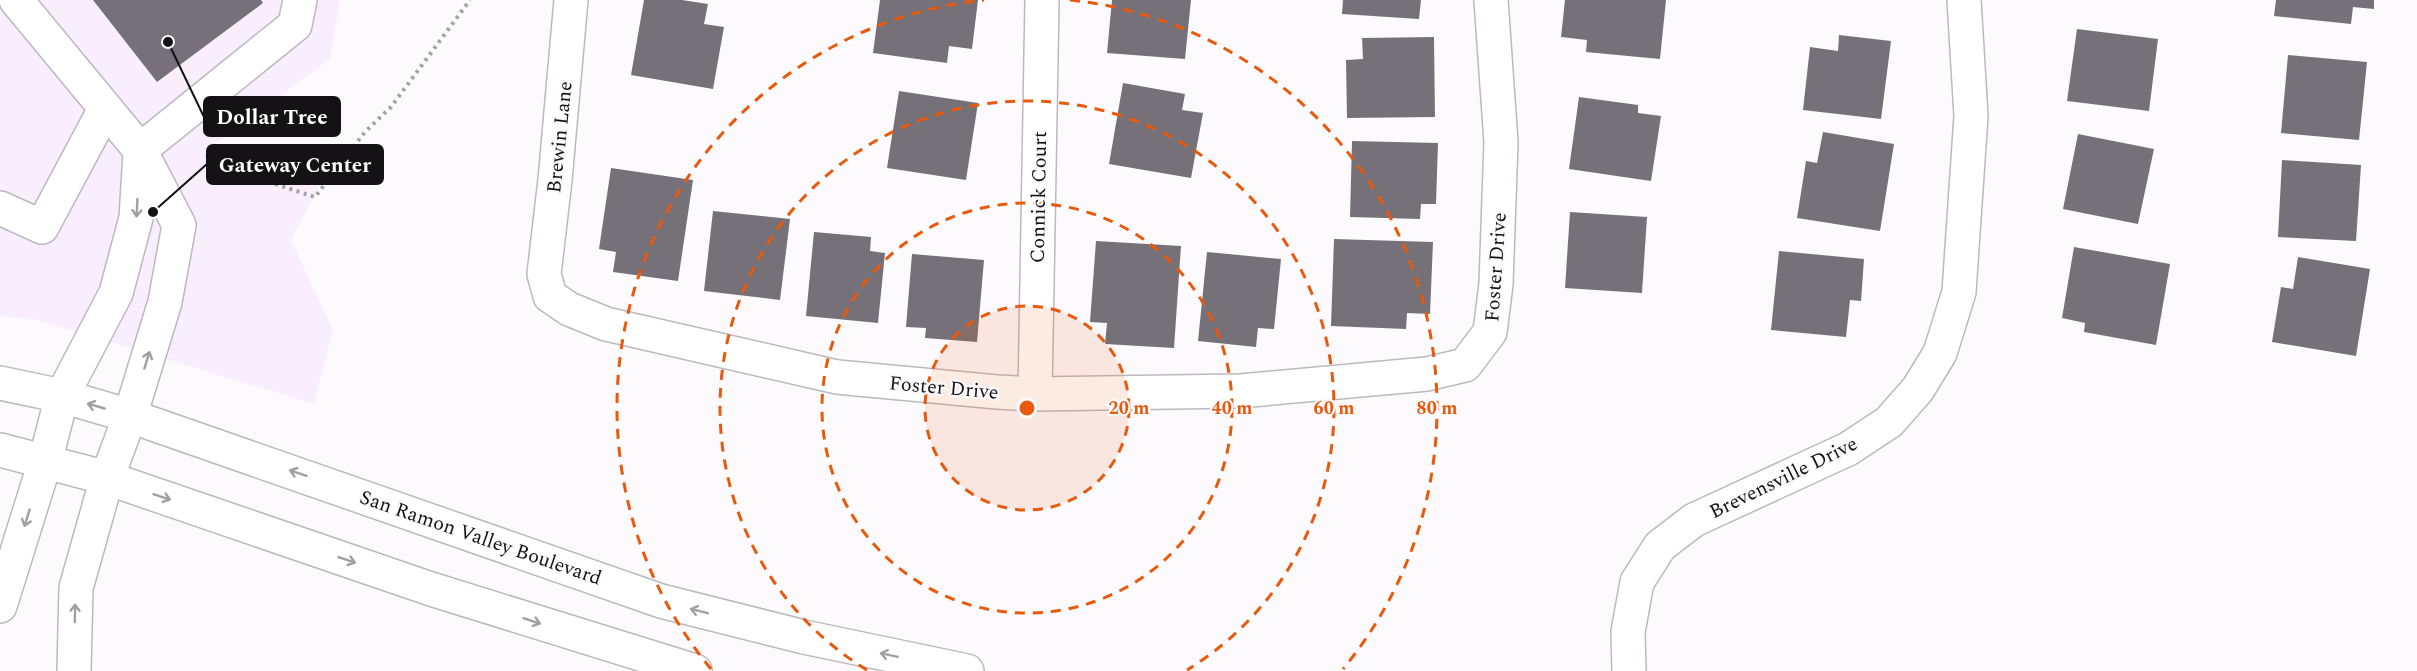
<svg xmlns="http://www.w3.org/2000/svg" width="2417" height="671" font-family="Spectral,serif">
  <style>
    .built { fill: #f9eefd }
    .building { fill: #767178 }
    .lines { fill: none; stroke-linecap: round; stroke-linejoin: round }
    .minor-casing { stroke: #bdb8bf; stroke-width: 36 }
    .major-casing { stroke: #bdb8bf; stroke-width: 36 }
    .highway-casing { stroke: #bdb8bf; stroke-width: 36 }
    .path { stroke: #a5a2a6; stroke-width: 4; stroke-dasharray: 3 4.5; stroke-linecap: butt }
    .minor { stroke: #fff; stroke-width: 33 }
    .major { stroke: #fff; stroke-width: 33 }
    .highway { stroke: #fff; stroke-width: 33 }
    .oneway { stroke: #a1a0a1 }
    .ring { fill: none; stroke: #e8590c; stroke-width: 3; stroke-dasharray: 10 8 }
    .labels { text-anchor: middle; stroke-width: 4.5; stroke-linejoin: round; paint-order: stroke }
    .street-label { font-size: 20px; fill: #141215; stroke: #fdfafe }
    .centre { fill: #e8590c; stroke: #fdfafe; stroke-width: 3 }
    .ring-label { font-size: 18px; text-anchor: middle; font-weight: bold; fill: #e8590c; stroke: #fdfafe; stroke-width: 4.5; stroke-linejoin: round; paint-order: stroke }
    .leader { fill: none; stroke: #141215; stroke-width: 2 }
    .callout-dot { fill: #141215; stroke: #fdfafe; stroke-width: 2 }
    .callout { fill: #141215; stroke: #141215; stroke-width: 2 }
    .callout-label { font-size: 21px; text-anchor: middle; font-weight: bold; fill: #fff }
  </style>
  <rect width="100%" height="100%" fill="#fdfafe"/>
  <path class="built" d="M0,0H340L330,59L213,146L320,184L291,240L333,330L314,404L34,319L0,316Z"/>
  <g class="building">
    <path d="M93,0H261L263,3L157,82Z"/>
    <path d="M644,0H682L708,4L704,24L724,27L713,89L631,75Z"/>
    <path d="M880,0H978L972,49L949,46L947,63L873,53Z"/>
    <path d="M1112,0H1191L1185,59L1107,53Z"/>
    <path d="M1343,0H1421L1419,19L1342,14Z"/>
    <path d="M1565,0H1666L1660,59L1586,52L1587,40L1561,37Z"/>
    <path d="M2276,0H2374V9L2353,7L2351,24L2274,16Z"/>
    <path d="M2077,29L2158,39L2149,111L2067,101Z"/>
    <path d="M1839,35L1891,41L1881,119L1803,110L1810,47L1838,51Z"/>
    <path d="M1434,37L1435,117L1347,118L1346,60L1363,59L1362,38Z"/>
    <path d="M2288,55L2367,62L2359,140L2281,133Z"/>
    <path d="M1123,83L1185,94L1182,110L1203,113L1191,178L1109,164Z"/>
    <path d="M899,91L978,103L966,180L887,168Z"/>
    <path d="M1579,97L1638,105V113L1661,116L1651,181L1569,169Z"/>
    <path d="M1823,132L1894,144L1880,231L1797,218L1806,161L1817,163Z"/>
    <path d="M2078,134L2154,149L2138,224L2063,209Z"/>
    <path d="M1352,141L1438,143L1436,204H1421L1420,219L1350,217Z"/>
    <path d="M2282,160L2361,165L2356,241L2278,237Z"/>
    <path d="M611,168L693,180L678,281L613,272L616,252L599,249Z"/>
    <path d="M713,211L790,219L780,300L704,291Z"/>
    <path d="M1570,212L1647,217L1642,293L1565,288Z"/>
    <path d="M814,232L871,237L870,251L885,253L878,323L806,316Z"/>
    <path d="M1334,239L1433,242L1430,314L1407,313L1406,329L1331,326Z"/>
    <path d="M1096,241L1181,246L1174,348L1105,344L1107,323L1090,322Z"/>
    <path d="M2074,247L2170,264L2156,345L2084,332L2085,323L2062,318Z"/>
    <path d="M1779,251L1864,259L1861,301L1850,300L1846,337L1771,330Z"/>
    <path d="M1207,252L1281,259L1274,329L1258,328L1256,347L1198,341Z"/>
    <path d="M912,254L984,260L977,342L925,338L926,328L906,327Z"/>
    <path d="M2298,257L2370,269L2356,356L2272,342L2281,287L2293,289Z"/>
  </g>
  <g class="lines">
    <g class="minor-casing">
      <g id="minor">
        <path d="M16,0L140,150L295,25L300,0"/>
        <path d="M571,0L555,180L544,274L550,296L569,309L606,324L837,377L997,392L1035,394L1240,391L1427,374L1465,365L1490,332L1496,284L1501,142L1491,0"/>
        <path d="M0,208L42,227L105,109"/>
        <path d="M1035,394L1042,0"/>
        <path d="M62,396L116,293L136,218L140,152"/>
        <path d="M130,416L165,302L179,225L140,150"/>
        <path d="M1629,671L1628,632L1637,582L1660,546L1694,520L1848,449L1889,422L1918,389L1940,353L1959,292L1971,116L1964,0"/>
      </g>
    </g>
    <g class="major-casing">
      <g id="major">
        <path d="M0,383L62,396L130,416L661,601L804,637L967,671"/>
        <path d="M0,450L107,478L431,589L695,671"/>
      </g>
    </g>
    <g class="highway-casing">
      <g id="highway">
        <path d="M0,606L45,462L62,396"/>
        <path d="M74,671L76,588L107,478L130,416"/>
      </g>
    </g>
    <path class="path" d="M206,155L269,182L315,197L365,132L391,107L470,0"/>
    <use href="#minor" class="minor"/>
    <use href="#major" class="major"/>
    <use href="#highway" class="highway"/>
  </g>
  <defs><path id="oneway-shaft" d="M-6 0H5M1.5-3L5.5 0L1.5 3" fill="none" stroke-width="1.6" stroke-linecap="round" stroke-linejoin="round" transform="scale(1.5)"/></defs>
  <g class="oneway">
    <use href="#oneway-shaft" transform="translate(137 208) rotate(93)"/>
    <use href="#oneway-shaft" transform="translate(147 360) rotate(-73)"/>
    <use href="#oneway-shaft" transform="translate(96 406) rotate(-164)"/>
    <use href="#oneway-shaft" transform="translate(298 473) rotate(-161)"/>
    <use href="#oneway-shaft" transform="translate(162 497) rotate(18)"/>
    <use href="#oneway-shaft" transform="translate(27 518) rotate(107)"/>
    <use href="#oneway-shaft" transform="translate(347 560) rotate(19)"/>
    <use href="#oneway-shaft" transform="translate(699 611) rotate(-166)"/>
    <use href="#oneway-shaft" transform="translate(75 613) rotate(-89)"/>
    <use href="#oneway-shaft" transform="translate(532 621) rotate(18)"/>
    <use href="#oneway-shaft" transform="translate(889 655) rotate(-168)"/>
  </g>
  <circle cx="1027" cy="408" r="102" fill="#e8590c" fill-opacity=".12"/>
  <g class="ring">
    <circle cx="1027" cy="408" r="102"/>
    <circle cx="1027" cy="408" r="205"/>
    <path d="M867 670A307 307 0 1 1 1187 670"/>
    <path d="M711 669A410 410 0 0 1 984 0M1070 0A410 410 0 0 1 1343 669"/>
  </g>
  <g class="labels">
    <g class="street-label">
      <text transform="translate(559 137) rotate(-84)" y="7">Brewin Lane</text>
      <text transform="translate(1038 197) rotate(-89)" y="7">Connick Court</text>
      <text transform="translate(1495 267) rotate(-86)" y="7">Foster Drive</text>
      <text transform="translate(944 387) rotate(5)" y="7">Foster Drive</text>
      <text transform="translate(1783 477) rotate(-26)" y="7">Brevensville Drive</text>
      <text transform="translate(481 537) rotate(19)" y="7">San Ramon Valley Boulevard</text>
    </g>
  </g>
  <circle cx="1027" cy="408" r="9" class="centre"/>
  <g class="ring-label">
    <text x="1129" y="414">20 m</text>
    <text x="1232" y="414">40 m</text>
    <text x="1334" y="414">60 m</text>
    <text x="1437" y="414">80 m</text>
  </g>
  <path class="leader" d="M168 42L204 117M153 212L207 164"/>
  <g class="callout-dot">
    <circle cx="168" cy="42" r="6"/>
    <circle cx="153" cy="212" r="6"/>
  </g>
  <g class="callout">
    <rect x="204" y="97" width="136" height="39" rx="6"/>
    <rect x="207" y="145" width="176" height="39" rx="6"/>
  </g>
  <g class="callout-label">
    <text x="272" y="124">Dollar Tree</text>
    <text x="295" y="172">Gateway Center</text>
  </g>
</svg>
